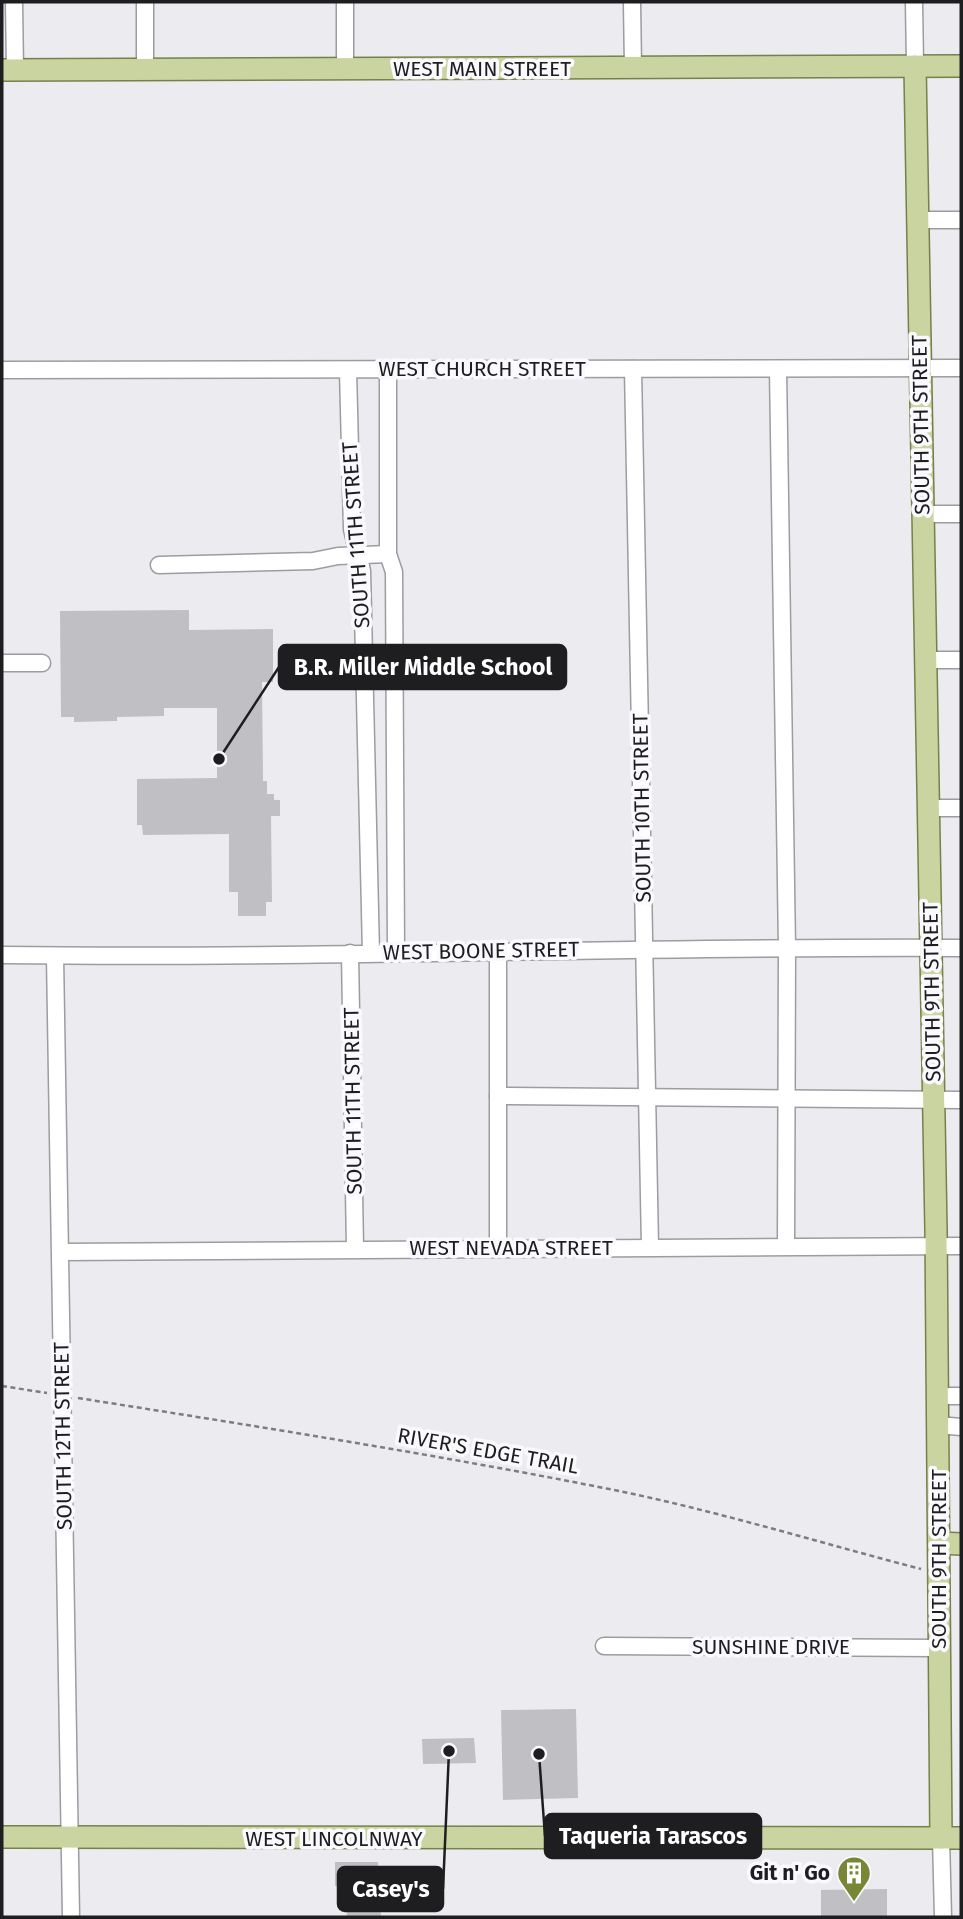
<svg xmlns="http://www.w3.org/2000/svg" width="963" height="1919" font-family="'Fira Sans',sans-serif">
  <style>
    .building { fill: #bfbfc4 }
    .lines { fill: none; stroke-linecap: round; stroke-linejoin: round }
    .minor-casing { stroke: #9c9ca1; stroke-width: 19 }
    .major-casing { stroke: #76814a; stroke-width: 24 }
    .path { stroke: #7d7d81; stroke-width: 2.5; stroke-dasharray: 5 3.5; stroke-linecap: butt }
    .minor { stroke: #fff; stroke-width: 16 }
    .major { stroke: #c9d4a0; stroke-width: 21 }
    .labels { text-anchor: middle; stroke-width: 7; stroke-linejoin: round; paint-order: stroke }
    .street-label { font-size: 21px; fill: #1e1e20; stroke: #f9f9fe }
    .poi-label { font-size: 21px; font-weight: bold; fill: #1e1e20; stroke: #f9f9fe; text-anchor: end }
    .leader { fill: none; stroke: #1e1e20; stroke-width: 2.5 }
    .callout-dot { fill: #1e1e20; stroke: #f9f9fe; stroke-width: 2.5 }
    .callout { fill: #1e1e20; stroke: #1e1e20; stroke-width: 2.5 }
    .callout-label { font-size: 23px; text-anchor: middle; font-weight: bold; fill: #fff }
  </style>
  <rect width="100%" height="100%" fill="#ebebf0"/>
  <g class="building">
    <path d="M189,610V630L273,629V682H262L263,781H267V794H274V800H280V816H271L272,902H266V916H238V892H229V834L143,835L142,825H137V779L217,778V708H164V716L117,717V721L74,722V717H61L60,611Z"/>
    <path d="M576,1709L578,1798L503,1800L501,1710Z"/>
    <path d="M474,1738L476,1763L423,1764L422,1739Z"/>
    <path d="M335,1862H378L381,1917H347L346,1887L335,1886Z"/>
    <path d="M887,1889V1917H821V1890Z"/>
  </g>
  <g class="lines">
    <g class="minor-casing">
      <g id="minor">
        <path d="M14,2L15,71"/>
        <path d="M145,2V70"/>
        <path d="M345,2V69"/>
        <path d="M632,2L633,68"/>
        <path d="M914,2L915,66"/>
        <path d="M917,220H961"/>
        <path d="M633,369L650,1247"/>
        <path d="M778,369L787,948L786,1246"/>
        <path d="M2,370L961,368"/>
        <path d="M348,370L352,529L362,571L371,953"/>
        <path d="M388,370V554L394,572L396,953"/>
        <path d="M923,514H961"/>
        <path d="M159,565L313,561L338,556L388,554"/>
        <path d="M925,660H961"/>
        <path d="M2,663H42"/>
        <path d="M928,808H961"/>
        <path d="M498,951V1248"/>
        <path d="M350,953L355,1249"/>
        <path d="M2,955C322,959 641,946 961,948"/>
        <path d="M55,956L71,1917"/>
        <path d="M498,1096L961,1100"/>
        <path d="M61,1252L961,1246"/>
        <path d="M937,1396H961"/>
        <path d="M938,1425L961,1427"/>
        <path d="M604,1646L939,1648"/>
        <path d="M941,1838L943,1917"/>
      </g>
    </g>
    <g class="major-casing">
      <g id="major">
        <path d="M915,66L936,1230L941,1838"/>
        <path d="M2,70L961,66"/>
        <path d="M939,1543L961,1544"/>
        <path d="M2,1837L961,1838"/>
      </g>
    </g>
    <g class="path">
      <path d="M2,1386L47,1393"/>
      <path d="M78,1398C255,1426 433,1454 609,1489C714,1510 817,1542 921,1569"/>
    </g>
    <use href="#minor" class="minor"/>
    <use href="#major" class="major"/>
  </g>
  <defs>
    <g id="building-pin" transform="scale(1.75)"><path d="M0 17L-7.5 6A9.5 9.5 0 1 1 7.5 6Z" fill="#788735" stroke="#f9f9fe"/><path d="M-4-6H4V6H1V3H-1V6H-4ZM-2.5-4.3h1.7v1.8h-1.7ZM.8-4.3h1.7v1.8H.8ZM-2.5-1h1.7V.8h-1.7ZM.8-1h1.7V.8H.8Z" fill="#fff"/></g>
  </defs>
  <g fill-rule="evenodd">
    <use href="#building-pin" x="854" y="1873"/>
  </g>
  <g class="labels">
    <g class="street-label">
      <text x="482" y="76">WEST MAIN STREET</text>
      <text x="482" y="376">WEST CHURCH STREET</text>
      <text transform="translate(921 425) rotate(-91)" y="7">SOUTH 9TH STREET</text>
      <text transform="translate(356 535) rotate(-94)" y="7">SOUTH 11TH STREET</text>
      <text transform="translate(642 808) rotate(-91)" y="7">SOUTH 10TH STREET</text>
      <text transform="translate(481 951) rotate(-1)" y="7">WEST BOONE STREET</text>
      <text transform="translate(932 992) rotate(-91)" y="7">SOUTH 9TH STREET</text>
      <text transform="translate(353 1101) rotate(-91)" y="7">SOUTH 11TH STREET</text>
      <text x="511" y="1255">WEST NEVADA STREET</text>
      <text transform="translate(63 1436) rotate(-91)" y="7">SOUTH 12TH STREET</text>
      <text transform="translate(488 1451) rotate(10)" y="7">RIVER'S EDGE TRAIL</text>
      <text transform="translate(939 1559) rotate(-90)" y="7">SOUTH 9TH STREET</text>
      <text x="771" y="1654">SUNSHINE DRIVE</text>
      <text x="334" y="1846">WEST LINCOLNWAY</text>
    </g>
    <g class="poi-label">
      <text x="830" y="1880">Git n' Go</text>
    </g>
  </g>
  <path class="leader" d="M219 759L279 667M539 1754L545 1836M449 1751L443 1889"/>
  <g class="callout-dot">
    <circle cx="219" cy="759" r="7"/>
    <circle cx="539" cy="1754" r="7"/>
    <circle cx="449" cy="1751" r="7"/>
  </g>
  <g class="callout">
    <rect x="279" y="645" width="287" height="44" rx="7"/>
    <rect x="545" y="1814" width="216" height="44" rx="7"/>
    <rect x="338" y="1867" width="105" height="44" rx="7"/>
  </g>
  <g class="callout-label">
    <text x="423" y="675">B.R. Miller Middle School</text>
    <text x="653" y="1844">Taqueria Tarascos</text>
    <text x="391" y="1897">Casey's</text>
  </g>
  <rect width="963" height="1919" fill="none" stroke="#1e1e20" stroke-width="7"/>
</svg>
